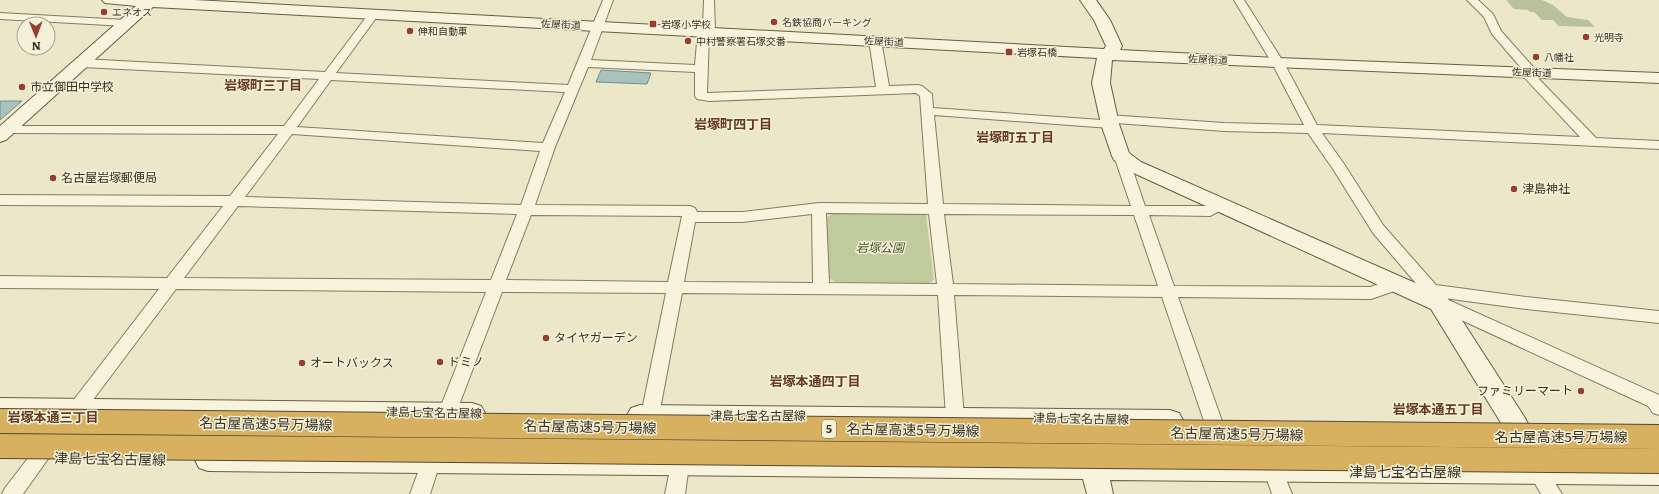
<svg xmlns="http://www.w3.org/2000/svg" width="1659" height="494" font-family="Literata,'Noto Sans JP',serif">
  <style>
    .green { fill: #c0cb9d }
    .cemetery { fill: #b8c19c }
    .water { fill: #aac2be; stroke: #70908c }
    .lines { fill: none; stroke-linecap: round; stroke-linejoin: round }
    .street-casing { stroke: #897a5e; stroke-width: 2 }
    .secondary-casing { stroke: #6b5c41; stroke-width: 2 }
    .street { fill: #f8f3dd; fill-rule: evenodd }
    .secondary { fill: #f8f3dd; fill-rule: evenodd }
    .highway-bridge-casing { stroke: #574832; stroke-width: 26; stroke-linecap: butt }
    .highway-bridge { stroke: #d7b15f; stroke-width: 24 }
    .poi-dot { fill: #963d31; stroke: #f5f0d9; stroke-width: 1.5 }
    .labels { text-anchor: middle; stroke-width: 3; stroke-linejoin: round; paint-order: stroke }
    .far-poi-label { font-size: 10px; fill: #3a3121; stroke: #f5f0d9; text-anchor: start }
    .far-street-label { font-size: 10px; fill: #3a3121; stroke: #f5f0d9 }
    .shield { fill: #f5f0d9; stroke: #726a58; stroke-width: 1 }
    .shield-label { font-size: 11px; font-weight: bold; fill: #3a3121 }
    .poi-label { font-size: 12px; fill: #3a3121; stroke: #f5f0d9; text-anchor: start }
    .park-label { font-size: 12px; font-style: italic; fill: #455629; stroke: #f5f0d9 }
    .street-label { font-size: 12px; fill: #3a3121; stroke: #f5f0d9 }
    .neighbourhood-label { font-size: 13px; font-weight: bold; fill: #653922; stroke: #f5f0d9 }
    .near-street-label { font-size: 14px; fill: #3a3121; stroke: #f5f0d9 }
  </style>
  <rect width="100%" height="100%" fill="#ede7c9"/>
  <path class="green" d="M835,213L926,214L934,280L929,283L835,282L826,276L827,217Z"/>
  <path class="cemetery" d="M1506,0H1542L1553,5L1567,17L1588,20L1595,27L1559,26L1553,20H1542L1534,12H1530L1528,10L1514,9Z"/>
  <g class="water">
    <path d="M601,70L651,73L647,84L596,82Z"/>
    <path d="M0,101H22L0,120Z"/>
  </g>
  <g class="lines">
    <g class="street-casing">
      <g id="street">
        <path d="M603,0H613L591,60L695,65L698,31L703,28L704,0H714L715,31L709,34L707,93L876,87L869,40L871,38H879L881,40L889,86L918,85L922,86L932,94L933,108L1102,120L1103,116L1108,115L1224,123L1304,125L1272,63L1234,0H1244L1284,63L1317,125L1580,137L1522,75L1520,72L1522,69L1492,34L1484,17L1467,0H1478L1493,14L1501,31L1535,69L1537,72L1535,75L1596,138L1659,141V149L1322,133L1344,164L1383,225L1436,285L1526,297L1659,311V323L1526,309L1444,298L1659,395V415L1653,413L1648,406L1433,307L1425,294L1373,233L1333,169L1308,133L1224,131L1116,123L1115,127L1110,128L934,115L943,204L1131,206L1114,156L1116,153L1121,152L1126,153L1128,156L1145,206H1207L1220,200L1225,202L1227,205L1225,208L1210,216L1149,215L1174,286L1370,287L1397,278L1403,280L1405,284L1403,288L1371,299L1178,297L1222,421L1219,426L1213,429L1207,426L1204,421L1162,297L954,295L964,417L961,422L955,424L949,422L946,417L938,295L682,293L659,415L656,420L650,422L644,420L641,415L666,293L502,292L453,421L450,426L444,429L438,426L435,421L486,292L176,289L78,420L72,422L66,420L63,415L66,410L159,289L0,288V276L167,278L223,206L0,205V195L230,196L278,134L8,133L3,132L2,129L3,126H284L319,79L82,67L78,66L76,63L78,60L82,59L325,72L370,12L374,11L379,14L336,73L568,85ZM588,67L695,72V96L697,99L709,101L916,93L920,96L928,204L819,203L742,212H697L695,208L690,206L535,205L555,147ZM331,80L565,92L543,143L297,127ZM292,134L540,151L521,205L245,197ZM238,206L517,214L491,280L184,278ZM826,213L929,214L937,284L829,283ZM812,214L813,283L684,282L695,222H742ZM944,214L1134,215L1158,286L953,284ZM531,215L682,216L668,282L506,280Z"/>
        <path d="M0,13L126,20L132,23L126,26L0,19Z"/>
        <path d="M51,434L57,436L60,442L23,494H2L5,488L45,436Z"/>
        <path d="M434,446L441,448L443,454L430,494H410L427,448Z"/>
        <path d="M680,457L687,459L689,465L685,494H665L671,465L673,459Z"/>
        <path d="M1273,463L1280,465L1292,494H1272L1264,471L1266,465Z"/>
        <path d="M1538,465L1545,467L1562,494H1541L1529,473L1531,467Z"/>
      </g>
    </g>
    <g class="secondary-casing">
      <g id="secondary">
        <path d="M102,0H194L1104,49L1106,46L1094,20L1080,0H1096L1110,20L1122,46L1120,50L1278,58L1659,73V83L1112,60L1110,83L1119,124L1129,153L1141,162L1447,297L1525,418L1540,448L1536,456L1527,459L1518,456L1506,431L1431,309L1127,170L1114,160L1112,156L1101,124L1092,83L1097,58L153,7L6,140L0,142V126L136,6L105,3Z"/>
        <path d="M0,398L472,403L481,406L485,413L481,420L472,423L0,418Z"/>
        <path d="M640,405L1170,410L1179,413L1183,420L1179,427L1170,430L640,425L631,422L627,415L631,408Z"/>
        <path d="M1091,445L1100,448L1104,457L1659,461V485L1110,480L1113,494H1087L1083,479L208,471L199,468L195,460L199,452L208,449L1078,456L1082,448Z"/>
      </g>
    </g>
    <use href="#street" class="street"/>
    <use href="#secondary" class="secondary"/>
    <g class="highway-bridge-casing">
      <g id="highway-bridge">
        <path d="M0,421L1659,437"/>
        <path d="M0,446L1659,461"/>
      </g>
    </g>
    <use href="#highway-bridge" class="highway-bridge"/>
  </g>
  <g class="poi-dot">
    <circle cx="104" cy="12" r="4"/>
    <circle cx="774" cy="22" r="4"/>
    <rect x="649" y="20" width="8" height="8" rx="2"/>
    <circle cx="410" cy="31" r="4"/>
    <circle cx="1586" cy="37" r="4"/>
    <circle cx="688" cy="41" r="4"/>
    <rect x="1005" y="48" width="8" height="8" rx="2"/>
    <circle cx="1536" cy="57" r="4"/>
    <circle cx="22" cy="87" r="4"/>
    <circle cx="53" cy="178" r="4"/>
    <circle cx="1514" cy="189" r="4"/>
    <circle cx="546" cy="338" r="4"/>
    <circle cx="440" cy="362" r="4"/>
    <circle cx="302" cy="363" r="4"/>
    <circle cx="1581" cy="391" r="4"/>
  </g>
  <g class="labels">
    <g class="far-poi-label">
      <text x="112" y="16">エネオス</text>
      <text x="782" y="26">名鉄協商パーキング</text>
      <text x="661" y="28">岩塚小学校</text>
      <text x="418" y="35">伸和自動車</text>
      <text x="1594" y="41">光明寺</text>
      <text x="696" y="45">中村警察署石塚交番</text>
      <text x="1017" y="56">岩塚石橋</text>
      <text x="1544" y="61">八幡社</text>
    </g>
    <g class="far-street-label">
      <text transform="translate(561 24) rotate(3)" y="4">佐屋街道</text>
      <text transform="translate(884 41) rotate(3)" y="4">佐屋街道</text>
      <text transform="translate(1208 59) rotate(3)" y="4">佐屋街道</text>
      <text transform="translate(1532 72) rotate(2)" y="4">佐屋街道</text>
    </g>
    <rect class="shield" x="822" y="420" width="14" height="18" rx="3"/>
    <g class="shield-label">
      <text x="829" y="433">5</text>
    </g>
    <g class="poi-label">
      <text x="30" y="91">市立御田中学校</text>
      <text x="61" y="182">名古屋岩塚郵便局</text>
      <text x="1522" y="193">津島神社</text>
      <text x="554" y="342">タイヤガーデン</text>
      <text x="448" y="366">ドミノ</text>
      <text x="310" y="367">オートバックス</text>
      <text x="1573" y="395" text-anchor="end">ファミリーマート</text>
    </g>
    <g class="park-label">
      <text x="880" y="252">岩塚公園</text>
    </g>
    <g class="street-label">
      <text transform="translate(434 413) rotate(1)" y="4">津島七宝名古屋線</text>
      <text x="758" y="420">津島七宝名古屋線</text>
      <text transform="translate(1081 419) rotate(1)" y="4">津島七宝名古屋線</text>
    </g>
    <g class="neighbourhood-label">
      <text x="263" y="90">岩塚町三丁目</text>
      <text x="733" y="129">岩塚町四丁目</text>
      <text x="1015" y="142">岩塚町五丁目</text>
      <text x="815" y="386">岩塚本通四丁目</text>
      <text x="1438" y="414">岩塚本通五丁目</text>
      <text x="53" y="422">岩塚本通三丁目</text>
    </g>
    <g class="near-street-label">
      <text transform="translate(266 424) rotate(1)" y="5">名古屋高速5号万場線</text>
      <text transform="translate(590 427) rotate(1)" y="5">名古屋高速5号万場線</text>
      <text transform="translate(913 430) rotate(1)" y="5">名古屋高速5号万場線</text>
      <text transform="translate(1237 434) rotate(1)" y="5">名古屋高速5号万場線</text>
      <text x="1561" y="442">名古屋高速5号万場線</text>
      <text transform="translate(110 459) rotate(1)" y="5">津島七宝名古屋線</text>
      <text x="1405" y="477">津島七宝名古屋線</text>
    </g>
  </g>
  <g transform="translate(36 36) rotate(179)"><circle r="19" fill="#f5f0d9" stroke="#aaa48f"/>
  <path d="M0-3L7 15L0 10L-7 15Z" fill="#963d31"/>
  <text y="-6" font-size="11" font-weight="bold" text-anchor="middle" fill="#3a3121">N</text>
  </g>
</svg>
